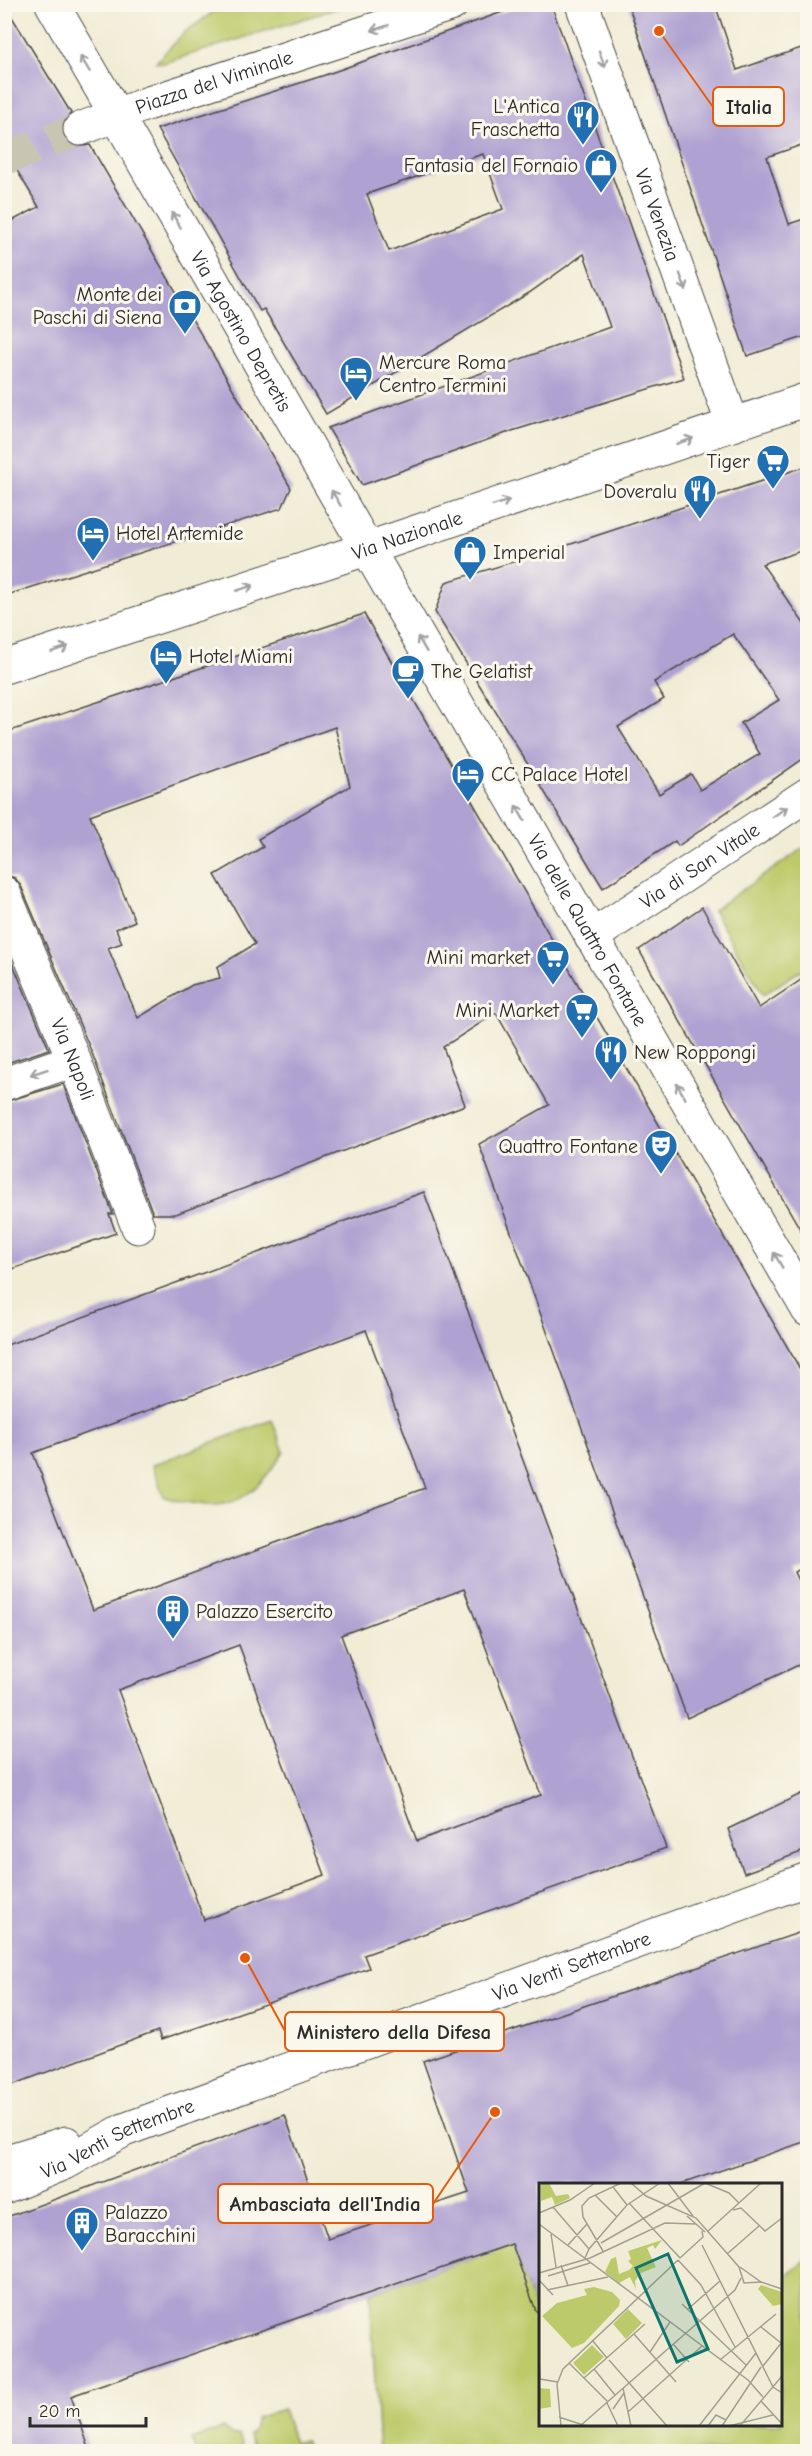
<svg xmlns="http://www.w3.org/2000/svg" width="812" height="2456" font-family="'Comic Neue',sans-serif">
  <style>
    .green { fill: #bdca6b; stroke: #747a4b; stroke-width: 1.5 }
    .building { fill: #afa1d1; fill-rule: evenodd }
    .lines { fill: none; stroke-linecap: round; stroke-linejoin: round }
    .minor-tunnel { stroke: #c9c5b3; stroke-width: 33; stroke-dasharray: 33 16; stroke-linecap: butt }
    .minor-casing { stroke: #494844; stroke-width: 35 }
    .minor { stroke: #fff; stroke-width: 33 }
    .oneway { stroke: #a0a0a0 }
    .labels { text-anchor: middle; stroke-width: 6; stroke-linejoin: round; paint-order: stroke }
    .street-label { font-size: 20px; fill: #2b2b2b; stroke: #fbf7ec }
    .poi-label { font-size: 20px; fill: #2b2b2b; stroke: #fbf7ec; text-anchor: start }
    .inset-road { fill: none; stroke: #a29f91; stroke-width: 1.5 }
    .view { fill: #0f766e; fill-opacity: 0.15; stroke: #0f766e; stroke-width: 3 }
    .inset-edge { fill: none; stroke: #2b2b2b; stroke-width: 3 }
    .leader { fill: none; stroke: #e8590c; stroke-width: 2 }
    .callout-dot { fill: #e8590c; stroke: #fbf7ec; stroke-width: 2 }
    .callout { fill: #fbf7ec; stroke: #e8590c; stroke-width: 2 }
    .callout-label { font-size: 21px; text-anchor: middle; font-weight: bold; fill: #2b2b2b }
  </style>
  <rect width="100%" height="100%" fill="#fbf7ec"/>
  <filter id="ink" filterUnits="userSpaceOnUse"><feTurbulence type="fractalNoise" baseFrequency=".0167" numOctaves="2"/><feDisplacementMap in="SourceGraphic" scale="12" xChannelSelector="R" yChannelSelector="G"/><feConvolveMatrix kernelMatrix="1 2 1 2 8 2 1 2 1" color-interpolation-filters="sRGB"/></filter>
  <filter id="wash" filterUnits="userSpaceOnUse"><feTurbulence type="fractalNoise" baseFrequency=".008" numOctaves="4" result="noise"/><feDisplacementMap in="SourceGraphic" scale="24" xChannelSelector="R" yChannelSelector="G"/><feGaussianBlur stdDeviation="1.35" result="paint"/><feColorMatrix in="noise" values="0 0 0 0 0 0 0 0 0 0 0 0 0 0 0 0 0 1.4 0 .05"/><feComposite in="paint" operator="in"/></filter>
  <g filter="url(#wash)">
    <rect width="100%" height="100%" fill="#f1ecd5"/>
    <g class="green">
      <path d="M223,5V4L347,5L164,63L156,62L185,32Z"/>
      <path d="M807,846V966L763,995L713,910Z"/>
      <path d="M272,1420L284,1452C247,1506 228,1514 164,1497L152,1465Z"/>
      <path d="M540,2234V2248L517,2256L533,2304L540,2301V2424H780L781,2281L807,2258V2451H379L370,2293Z"/>
      <path d="M283,2409L294,2443L305,2440L309,2451H255L249,2435L253,2430L256,2418Z"/>
      <path d="M223,2428L231,2435L239,2436L245,2451H195L191,2439Z"/>
    </g>
    <g id="blocks">
      <g class="building">
        <path d="M4,4L71,113L62,125L63,136L69,144L76,147L90,145L291,488L282,508L4,596V225L39,207L4,149Z"/>
        <path d="M525,4H551L684,378L512,431L362,485L328,428L610,327L584,254L529,293L326,414L264,309L260,311L157,129L325,75ZM483,154L503,209L389,251L367,194Z"/>
        <path d="M628,4H715L737,70L807,46V143L767,157L789,224L807,218V336L747,356Z"/>
        <path d="M807,466V549L762,564L807,628V756L678,846L675,841L603,888L435,612L446,582L556,549ZM733,634L779,700L741,723L760,754L700,790L691,774L659,794L618,727L664,699L654,682Z"/>
        <path d="M364,614L807,1381V1566L794,1572L807,1599V1661L687,1718L479,1144L549,1105L496,1013L443,1047L465,1105L176,1214H153L92,1053L21,886L15,878L4,875V733ZM335,727L350,786L258,839L263,847L215,875L255,944L217,967L220,978L192,985L138,1018L108,948L122,943L116,929L135,921L90,815Z"/>
        <path d="M702,907L759,1008L807,976V1241L639,950Z"/>
        <path d="M4,943L49,1049L4,1064Z"/>
        <path d="M63,1084L113,1214H109L116,1233L4,1272V1102Z"/>
        <path d="M424,1192L666,1848L364,1955L369,1968L161,2040L158,2031L4,2088V1346ZM366,1330L425,1488L93,1610L33,1453ZM464,1589L541,1795L417,1841L341,1635ZM239,1645L325,1875L204,1920L118,1690Z"/>
        <path d="M807,1791V1850L744,1873L728,1829Z"/>
        <path d="M807,1930V2141L681,2184H540V2311H536L512,2244L71,2396L90,2451H4V2218L285,2115L328,2239L469,2193L423,2061Z"/>
      </g>
    </g>
  </g>
  <g filter="url(#ink)">
    <use href="#blocks" fill-opacity="0" stroke="#494844" stroke-width="1.5"/>
    <g class="lines">
      <path class="minor-tunnel" d="M4,159L80,129"/>
      <g class="minor-casing">
        <g id="minor">
          <path id="s1" d="M52,4L808,1310"/>
          <path id="s2" d="M582,4L733,425"/>
          <path id="s3" d="M80,129L146,104L452,4"/>
          <path id="s4" d="M4,667L366,549L808,399"/>
          <path id="s5" d="M4,893L74,1060L138,1227"/>
          <path id="s6" d="M591,937L808,794"/>
          <path d="M4,1084L74,1060"/>
          <path d="M4,2162L66,2143"/>
          <path id="s7" d="M4,2188L65,2163L124,2130L808,1879"/>
        </g>
      </g>
      <use href="#minor" class="minor"/>
    </g>
    <defs><path id="oneway-shaft" d="M-6 0H5M1.5-3L5.5 0L1.5 3" fill="none" stroke-width="1.6" stroke-linecap="round" stroke-linejoin="round" transform="scale(1.5)"/></defs>
    <g class="oneway">
      <use href="#oneway-shaft" transform="translate(380 28) rotate(162)"/>
      <use href="#oneway-shaft" transform="translate(602 59) rotate(70)"/>
      <use href="#oneway-shaft" transform="translate(85 64) rotate(-121)"/>
      <use href="#oneway-shaft" transform="translate(176 220) rotate(-120)"/>
      <use href="#oneway-shaft" transform="translate(683 282) rotate(70)"/>
      <use href="#oneway-shaft" transform="translate(685 441) rotate(-19)"/>
      <use href="#oneway-shaft" transform="translate(336 498) rotate(-121)"/>
      <use href="#oneway-shaft" transform="translate(501 503) rotate(-19)"/>
      <use href="#oneway-shaft" transform="translate(245 588) rotate(-18)"/>
      <use href="#oneway-shaft" transform="translate(422 644) rotate(-120)"/>
      <use href="#oneway-shaft" transform="translate(60 649) rotate(-18)"/>
      <use href="#oneway-shaft" transform="translate(780 812) rotate(-34)"/>
      <use href="#oneway-shaft" transform="translate(520 813) rotate(-120)"/>
      <use href="#oneway-shaft" transform="translate(39 1072) rotate(162)"/>
      <use href="#oneway-shaft" transform="translate(681 1091) rotate(-120)"/>
      <use href="#oneway-shaft" transform="translate(778 1260) rotate(-120)"/>
    </g>
  </g>
  <defs>
    <g id="restaurant-pin" transform="scale(1.725)"><path d="M0 17L-7.5 6A9.5 9.5 0 1 1 7.5 6Z" fill="#1f6fb2" stroke="#fbf7ec"/><path d="M-5-6h1v4h1v-4h1v4h1v-4h1v5L-1.5 .5V6h-2V.5L-5-1ZM5-6V6H3V1.5H1.5Q1.5-4 5-6Z" fill="#fff"/></g>
    <g id="shop-pin" transform="scale(1.725)"><path d="M0 17L-7.5 6A9.5 9.5 0 1 1 7.5 6Z" fill="#1f6fb2" stroke="#fbf7ec"/><path d="M-5-2.5h2.3a2.7 3.5 0 0 1 5.4 0H5L5.5 6h-11ZM-1.5-2.5h3a1.5 2.3 0 0 0-3 0Z" fill="#fff"/></g>
    <g id="bank-pin" transform="scale(1.725)"><path d="M0 17L-7.5 6A9.5 9.5 0 1 1 7.5 6Z" fill="#1f6fb2" stroke="#fbf7ec"/><path d="M-6-4H6V4H-6ZM0-2.3a2.3 2.3 0 1 0 0 4.6a2.3 2.3 0 1 0 0-4.6Z" fill="#fff"/></g>
    <g id="hotel-pin" transform="scale(1.725)"><path d="M0 17L-7.5 6A9.5 9.5 0 1 1 7.5 6Z" fill="#1f6fb2" stroke="#fbf7ec"/><path d="M-6-4.5h1.5V1H6V5H4.5V3h-9V5H-6ZM-4 0a1.8 1.8 0 1 1 3.6 0ZM.5 0V-2.5h3Q6-2.5 6 0Z" fill="#fff"/></g>
    <g id="supermarket-pin" transform="scale(1.725)"><path d="M0 17L-7.5 6A9.5 9.5 0 1 1 7.5 6Z" fill="#1f6fb2" stroke="#fbf7ec"/><path d="M-6-5.5h2.5l.6 2H6L4.5 2H-2.5L-4.4-4H-6ZM-1.5 3.2a1.3 1.3 0 1 0 .1 0ZM3 3.2a1.3 1.3 0 1 0 .1 0Z" fill="#fff"/></g>
    <g id="cafe-pin" transform="scale(1.725)"><path d="M0 17L-7.5 6A9.5 9.5 0 1 1 7.5 6Z" fill="#1f6fb2" stroke="#fbf7ec"/><path d="M-5.5-4.5H6V0H3Q3 3.5 0 3.5H-2.5Q-5.5 3.5-5.5 0ZM3-3.2v2h1.7v-2ZM-6 4.5H4V6H-6Z" fill="#fff"/></g>
    <g id="theatre-pin" transform="scale(1.725)"><path d="M0 17L-7.5 6A9.5 9.5 0 1 1 7.5 6Z" fill="#1f6fb2" stroke="#fbf7ec"/><path d="M-5-5.5Q0-4 5-5.5V0Q5 5 0 6Q-5 5-5 0ZM-3.3-2.5H-1v1.5H-3.3ZM1-2.5H3.3v1.5H1ZM-2.8 1Q0 5.5 2.8 1Z" fill="#fff"/></g>
    <g id="building-pin" transform="scale(1.725)"><path d="M0 17L-7.5 6A9.5 9.5 0 1 1 7.5 6Z" fill="#1f6fb2" stroke="#fbf7ec"/><path d="M-4-6H4V6H1V3H-1V6H-4ZM-2.5-4.3h1.7v1.8h-1.7ZM.8-4.3h1.7v1.8H.8ZM-2.5-1h1.7V.8h-1.7ZM.8-1h1.7V.8H.8Z" fill="#fff"/></g>
  </defs>
  <g fill-rule="evenodd">
    <use href="#restaurant-pin" x="583" y="117"/>
    <use href="#shop-pin" x="601" y="165"/>
    <use href="#bank-pin" x="185" y="306"/>
    <use href="#hotel-pin" x="356" y="373"/>
    <use href="#supermarket-pin" x="773" y="461"/>
    <use href="#restaurant-pin" x="700" y="491"/>
    <use href="#hotel-pin" x="93" y="533"/>
    <use href="#shop-pin" x="470" y="552"/>
    <use href="#hotel-pin" x="166" y="656"/>
    <use href="#cafe-pin" x="408" y="671"/>
    <use href="#hotel-pin" x="468" y="774"/>
    <use href="#supermarket-pin" x="553" y="957"/>
    <use href="#supermarket-pin" x="582" y="1010"/>
    <use href="#restaurant-pin" x="611" y="1052"/>
    <use href="#theatre-pin" x="661" y="1146"/>
    <use href="#building-pin" x="173" y="1611"/>
    <use href="#building-pin" x="82" y="2223"/>
  </g>
  <g class="labels">
    <g class="street-label">
      <text dy="7" stroke="none"><textPath href="#s3" startOffset="142">Piazza del Viminale</textPath></text>
      <text dy="7" stroke="none"><textPath href="#s2" startOffset="224">Via Venezia</textPath></text>
      <text dy="7" stroke="none"><textPath href="#s1" startOffset="378">Via Agostino Depretis</textPath></text>
      <text dy="7" stroke="none"><textPath href="#s4" startOffset="424">Via Nazionale</textPath></text>
      <text dy="7" stroke="none"><textPath href="#s6" startOffset="130">Via di San Vitale</textPath></text>
      <text dy="7" stroke="none"><textPath href="#s1" startOffset="1070">Via delle Quattro Fontane</textPath></text>
      <text dy="7" stroke="none"><textPath href="#s5" startOffset="180">Via Napoli</textPath></text>
      <text dy="7" stroke="none"><textPath href="#s7" startOffset="610">Via Venti Settembre</textPath></text>
      <text dy="7" stroke="none"><textPath href="#s7" startOffset="124">Via Venti Settembre</textPath></text>
    </g>
    <g class="poi-label">
      <text x="560" y="113" text-anchor="end">L'Antica<tspan x="560" dy="23">Fraschetta</tspan></text>
      <text x="578" y="172" text-anchor="end">Fantasia del Fornaio</text>
      <text x="162" y="301" text-anchor="end">Monte dei<tspan x="162" dy="23">Paschi di Siena</tspan></text>
      <text x="379" y="369">Mercure Roma<tspan x="379" dy="23">Centro Termini</tspan></text>
      <text x="750" y="468" text-anchor="end">Tiger</text>
      <text x="677" y="498" text-anchor="end">Doveralu</text>
      <text x="116" y="540">Hotel Artemide</text>
      <text x="493" y="559">Imperial</text>
      <text x="189" y="663">Hotel Miami</text>
      <text x="431" y="678">The Gelatist</text>
      <text x="491" y="781">CC Palace Hotel</text>
      <text x="530" y="964" text-anchor="end">Mini market</text>
      <text x="559" y="1017" text-anchor="end">Mini Market</text>
      <text x="634" y="1059">New Roppongi</text>
      <text x="638" y="1153" text-anchor="end">Quattro Fontane</text>
      <text x="196" y="1618">Palazzo Esercito</text>
      <text x="105" y="2219">Palazzo<tspan x="105" dy="23">Baracchini</tspan></text>
    </g>
  </g>
  <g transform="translate(539 2183)">
    <rect width="243" height="243" fill="#f1ecd5"/>
    <path d="M2,0H10L17,13L29,11L31,15L16,22L13,14L2,18ZM123,57L116,66L114,62L108,65L117,84L102,90L96,98L97,106L91,94L80,100L66,89L72,76L77,74L80,91L90,87L94,83L89,78L92,76L89,68ZM222,102L243,109V121L234,123L219,106ZM55,104L73,109L81,117L80,123L45,160L33,165L3,133L18,120L48,112L45,106ZM89,126L103,140L87,156L74,141ZM53,162L65,174L45,192L34,180ZM0,205L11,206L12,224L0,226Z" fill="#bdca6b"/>
    <path class="inset-road" d="M92,0L107,13L157,35L200,84L205,100L223,99M129,0L154,33M166,0L190,10L200,20M74,4L88,22M56,12L78,34M90,20L141,75M14,24L50,66M194,27L202,25L226,48L243,35M0,30L31,17L56,0M148,33L166,49M0,41L209,197L224,214M0,44V0M169,48L222,0M12,51L17,84M62,60L166,0M29,62L48,41M163,62L234,204L243,210M64,68L44,34L43,23L50,15L82,0M188,71L220,43M46,75L50,66L88,22L121,0M141,75L164,54L163,48M139,77L162,102L196,164M22,82L29,103M201,84L222,99L243,106M0,90L51,75L126,40L157,41M9,93L51,80M0,97L14,112M8,107L69,94M143,121L207,182M149,126L181,98M222,144L242,160M95,151L137,199M53,157L68,175M134,161L150,179M111,169L131,139M0,175L1,196L19,199M70,177L128,243M181,177L237,131M30,180L69,219M224,183L243,159M55,186L76,212M45,195L106,141M84,205L92,243M222,218L243,241M68,220L79,243M74,226L85,210M89,229L163,163M20,234L47,243M22,243L18,201L24,186L139,77M41,243L196,107L202,95M160,243L217,170M169,243L177,232L187,237M183,243L222,184M190,243L234,232M201,243L243,193"/>
    <path class="view" d="M129,71L169,166L138,179L97,85Z"/>
    <rect width="243" height="243" class="inset-edge"/>
  </g>
  <path class="leader" d="M659 31L713 107M245 1958L285 2031M495 2112L433 2204"/>
  <g class="callout-dot">
    <circle cx="659" cy="31" r="6"/>
    <circle cx="245" cy="1958" r="6"/>
    <circle cx="495" cy="2112" r="6"/>
  </g>
  <g class="callout">
    <rect x="713" y="87" width="71" height="39" rx="6"/>
    <rect x="285" y="2012" width="219" height="39" rx="6"/>
    <rect x="218" y="2184" width="215" height="39" rx="6"/>
  </g>
  <g class="callout-label">
    <text x="749" y="114">Italia</text>
    <text x="394" y="2039">Ministero della Difesa</text>
    <text x="325" y="2211">Ambasciata dell'India</text>
  </g>
  <rect width="812" height="2456" fill="none" stroke="#fbf7ec" stroke-width="24"/>
  <path d="M30 2417v9h116v-9" fill="none" stroke="#2b2b2b" stroke-width="3"/>
  <text x="39" y="2417" font-size="18" fill="#2b2b2b" stroke="#fbf7ec" stroke-width="4.5" paint-order="stroke">20 m</text>
</svg>
